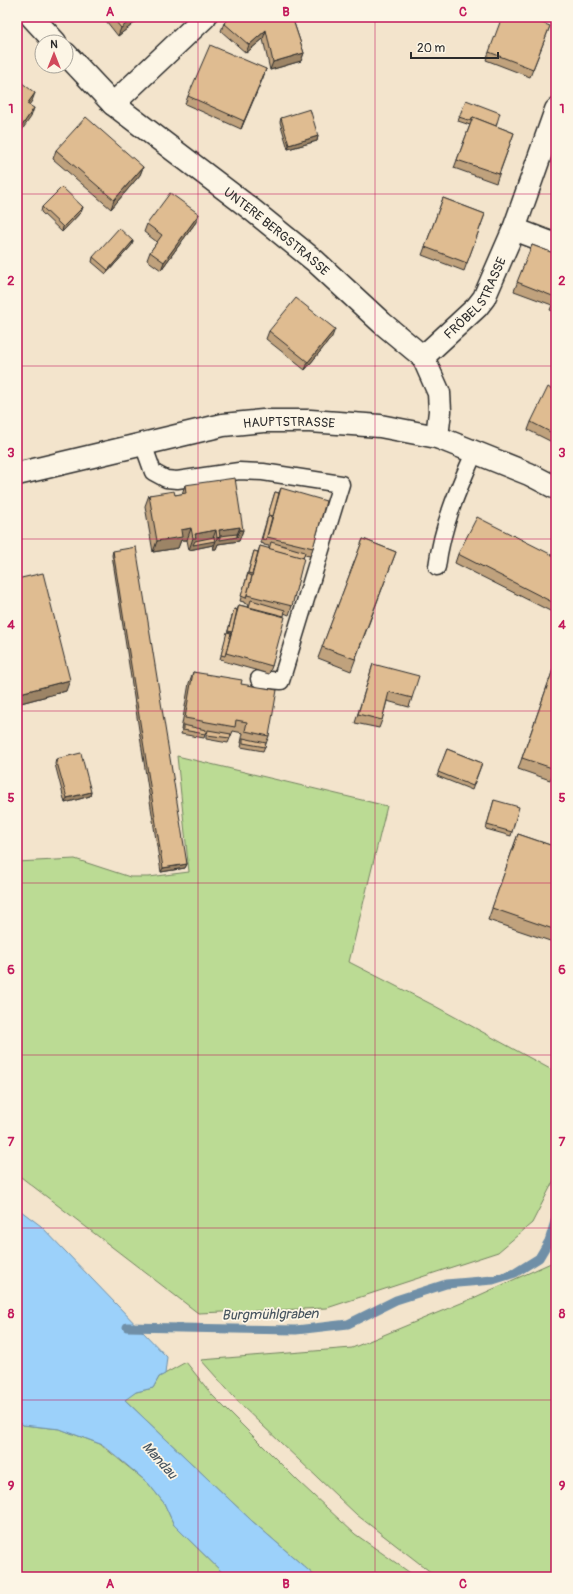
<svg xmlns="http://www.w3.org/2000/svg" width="573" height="1594" font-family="Pangolin,sans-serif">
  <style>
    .green { fill: #bbdb94; stroke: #738360 }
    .water { fill: #9cd1fa; stroke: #6f8fa7 }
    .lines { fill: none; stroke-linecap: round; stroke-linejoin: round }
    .stream { stroke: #6f8fa7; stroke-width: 9 }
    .lane-casing { stroke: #2b2b2b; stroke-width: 19 }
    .street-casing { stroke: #2b2b2b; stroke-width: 25 }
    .secondary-casing { stroke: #2b2b2b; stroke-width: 25 }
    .lane { stroke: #fcf5e5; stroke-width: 16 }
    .street { stroke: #fcf5e5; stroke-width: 22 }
    .secondary { stroke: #fcf5e5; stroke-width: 22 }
    .wall { fill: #c0a27d; stroke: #2b2b2b }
    .shaded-wall { fill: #9c8466; stroke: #2b2b2b }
    .building { fill: #dfbc91; stroke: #2b2b2b }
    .grid { fill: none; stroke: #c2185b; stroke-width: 1; stroke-opacity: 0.55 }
    .labels { text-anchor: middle; stroke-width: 3.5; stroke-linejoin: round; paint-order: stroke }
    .street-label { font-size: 13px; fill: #2b2b2b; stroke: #fcf5e5 }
    .water-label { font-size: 14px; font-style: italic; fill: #47545f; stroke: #fcf5e5 }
    .neatline { fill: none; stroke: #c2185b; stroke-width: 1.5 }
    .grid-label { font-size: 13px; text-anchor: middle; font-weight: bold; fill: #c2185b }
  </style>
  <rect width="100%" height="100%" fill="#f3e4cc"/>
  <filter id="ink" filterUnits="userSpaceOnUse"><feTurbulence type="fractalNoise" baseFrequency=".025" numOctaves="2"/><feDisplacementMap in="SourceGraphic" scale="8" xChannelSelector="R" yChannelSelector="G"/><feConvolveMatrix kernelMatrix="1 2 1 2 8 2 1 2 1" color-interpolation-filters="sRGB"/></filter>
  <g filter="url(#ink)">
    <g class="green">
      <path d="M177,756L387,806L349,962L433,1005L552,1070L556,1078V1176L532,1223L498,1252L327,1308L198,1313L17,1174V862L75,859L130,877H149L189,872Z"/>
      <path d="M556,1254V1577H437L357,1515L242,1406L201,1360L352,1348L471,1299L553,1262Z"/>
      <path d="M186,1362L212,1395L299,1482L355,1534L416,1577H316L252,1521L124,1399L136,1392L153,1388L159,1377Z"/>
      <path d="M17,1420L23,1425L60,1429L100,1444L148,1483L164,1503L174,1525L227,1577L41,1576L17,1577Z"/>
    </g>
    <path class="water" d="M17,1208L41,1226L167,1357L165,1374L159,1377L153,1388L136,1392L125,1400L252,1521L316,1577H227L174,1525L164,1503L148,1483L103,1445L60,1429L23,1425L17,1420Z"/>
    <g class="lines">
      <path class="stream" d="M127,1327L296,1330L348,1324L396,1300L446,1284L493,1280L515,1273L539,1258L549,1241L556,1218"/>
      <g class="lane-casing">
        <g id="lane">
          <path d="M143,444L153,472L166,479L177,480L239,471L263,472L341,484L281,681L259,679"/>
          <path d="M437,567C442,526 458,489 475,451"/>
        </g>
      </g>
      <g class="street-casing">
        <g id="street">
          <path d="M32,17L55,42"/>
          <path id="s1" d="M66,54L113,104L251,209L315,261L382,323L423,357L439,393L440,411L437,437"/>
          <path d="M113,104L205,17"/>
          <path d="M514,229L556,245"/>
          <path id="s2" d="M423,357L477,307L484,298L514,229L556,110"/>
        </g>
      </g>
      <g class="secondary-casing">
        <g id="secondary">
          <path id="s3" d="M17,474L223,425L263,421H310L380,426L437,437L529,474L556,488"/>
        </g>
      </g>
      <use href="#lane" class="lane"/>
      <use href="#street" class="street"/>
      <use href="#secondary" class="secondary"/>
    </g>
    <g class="wall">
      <path d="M103,17H142L118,36Z"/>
      <path d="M292,17L304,53L301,61L270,70L263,39L246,53L221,31L224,23Z"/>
      <path d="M550,26L530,77L486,60L489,52Z"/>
      <path d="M266,69L241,129L185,104L188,96Z"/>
      <path d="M466,100L496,126L514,133L496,183L454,168L470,125L458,121Z"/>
      <path d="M281,118L318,136L317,141L288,149L280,122Z"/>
      <path d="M56,150L143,167L140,175L111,209L53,159Z"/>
      <path d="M443,198L485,214L464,271L422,255Z"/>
      <path d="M42,207H83L81,212L62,232L41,212Z"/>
      <path d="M196,222L161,270L147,260L150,252L157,242L144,232L147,224Z"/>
      <path d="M132,245L106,274L92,262L93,257Z"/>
      <path d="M532,245L556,254V312L550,310L552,305L514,291Z"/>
      <path d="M269,331L332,337L305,370L266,339Z"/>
      <path d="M556,392V444L528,430L531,422Z"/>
      <path d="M185,485L243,530L239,541L218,544L216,549H213V545L189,550L187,540H181L178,548L153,552L145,506L149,495H175L182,494Z"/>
      <path d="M281,488L313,548L310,556L304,555L292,606L289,615L284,613L272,666L269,674L223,661L224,660L220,659L234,609L237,610L239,605L248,607L249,605L244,603V602L240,601L254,551L258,552L260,546L269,549V546L264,545V544L260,543L275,492L279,493Z"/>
      <path d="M363,539L396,552L351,671L318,658Z"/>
      <path d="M113,551L187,864L185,868L161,872L112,555Z"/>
      <path d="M458,554L556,557V614L455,563Z"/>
      <path d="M17,579L66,691L17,704Z"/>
      <path d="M556,661L555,769L550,780L518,769Z"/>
      <path d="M373,664L412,698L409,707L387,701L382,720L379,728L355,723Z"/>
      <path d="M193,672L241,684L269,736L263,751L241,747L242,743H241L243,733L233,731L228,743L206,739V734H205L204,738L181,734L182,730H181L189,683Z"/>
      <path d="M447,749L482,763L472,790L437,776Z"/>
      <path d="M56,759L91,792L90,796L65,803L55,764Z"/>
      <path d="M494,800L512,832L511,836L486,829Z"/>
      <path d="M518,834L556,847V943L488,920Z"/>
    </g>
    <g class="shaded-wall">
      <path d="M135,17H142L118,36L121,28Z"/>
      <path d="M266,30L263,39L246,53L249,45Z"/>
      <path d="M304,53L301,61L270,70L273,62Z"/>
      <path d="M266,69L263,78L241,129L244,121Z"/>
      <path d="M35,93L32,101L24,112L27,104Z"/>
      <path d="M34,108L31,117L17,137V133Z"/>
      <path d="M318,136L317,141L288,149L289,145Z"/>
      <path d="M143,167L140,175L111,209L114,200Z"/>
      <path d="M83,207L81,212L62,232L63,227Z"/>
      <path d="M199,214L196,222L161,270L164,262Z"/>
      <path d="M133,241L132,245L106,274L108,270Z"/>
      <path d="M335,329L332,337L305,370L308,362Z"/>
      <path d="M240,527L236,537H237L240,530H243L239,541L218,544L216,549H213L217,538L219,530Z"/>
      <path d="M191,528L187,540H181L178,548L153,552L157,541L181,530Z"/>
      <path d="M216,530L212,541H215L213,545L189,550L193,538L195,534Z"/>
      <path d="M70,680L66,691L17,704V700L20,693Z"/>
      <path d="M91,792L90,796L65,803L67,798Z"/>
      <path d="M187,864L185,868L161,872L163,868Z"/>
    </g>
    <g class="building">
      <path d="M112,17H135L121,28Z"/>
      <path d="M230,17H292L304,53L273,62L266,30L249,45L224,23Z"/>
      <path d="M502,17H527L550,26L533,69L489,52Z"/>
      <path d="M210,45L266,69L244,121L188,96Z"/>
      <path d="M17,79L35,93L27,104L34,108L17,133Z"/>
      <path d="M466,100L500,113L496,126L473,117L471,121L459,117Z"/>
      <path d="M310,109L318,136L289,145L281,118Z"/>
      <path d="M86,117L143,167L114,200L56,150Z"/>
      <path d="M473,117L514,133L499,174L457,160Z"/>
      <path d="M62,187L83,207L63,227L42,207Z"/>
      <path d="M170,193L199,214L164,262L150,252L162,235L147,224Z"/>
      <path d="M443,198L485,214L467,263L425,247Z"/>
      <path d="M119,228L133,241L108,270L93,257Z"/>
      <path d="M532,245L556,254V303L553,302L555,297L517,282Z"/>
      <path d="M296,298L335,329L308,362L269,331Z"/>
      <path d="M548,387L556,392V435L531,422Z"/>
      <path d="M235,478L243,530H240V527L219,530L220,537L217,538L216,530L195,534L196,538H193L191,528L181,530L182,537L157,541L149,495L174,491L175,495L186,493L185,485Z"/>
      <path d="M281,488L326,501L313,548L267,537Z"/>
      <path d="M275,492L279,493L273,516L268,515Z"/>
      <path d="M268,516L272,517L266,540L262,539Z"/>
      <path d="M477,517L556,557V604L458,554Z"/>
      <path d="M237,534V537L220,540V536Z"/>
      <path d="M214,537L215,541L193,545L195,541Z"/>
      <path d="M363,539L396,552L355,659L322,647Z"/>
      <path d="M271,542L305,552L303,558L269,549Z"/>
      <path d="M260,546L304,558L292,606L247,595Z"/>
      <path d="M136,547L187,864L163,868L113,551Z"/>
      <path d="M254,551L258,552L252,574L248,573Z"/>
      <path d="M43,573L70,680L20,693L17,683V579Z"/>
      <path d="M248,574L252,576L246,598L241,596Z"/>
      <path d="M251,600L285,610L284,616L249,607Z"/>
      <path d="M239,605L285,617L272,666L226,653Z"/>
      <path d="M234,609L237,610L232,632L228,631Z"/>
      <path d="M227,632L231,633L225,656L221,655Z"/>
      <path d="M556,661V765L555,769L522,758Z"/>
      <path d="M373,664L419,676L412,698L389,692L382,720L358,714Z"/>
      <path d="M193,672L242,680L241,684L277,690L269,736L245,731L247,722L236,720L235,727L185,718Z"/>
      <path d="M183,725L206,730L205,734L183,730Z"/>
      <path d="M208,730L231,734L230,738L207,735Z"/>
      <path d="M243,738L266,743L265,747L243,743Z"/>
      <path d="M447,749L482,763L473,786L438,772Z"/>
      <path d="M81,753L91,792L67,798L56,759Z"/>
      <path d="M494,800L519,807L512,832L487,825Z"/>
      <path d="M518,834L556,847V930L492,908Z"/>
    </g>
  </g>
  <path class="grid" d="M198,17V1577M375,17V1577M17,194H556M17,366H556M17,539H556M17,711H556M17,883H556M17,1055H556M17,1228H556M17,1400H556"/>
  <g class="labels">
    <g class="street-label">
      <text dy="5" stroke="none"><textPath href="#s1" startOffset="276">UNTERE BERGSTRASSE</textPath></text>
      <text dy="5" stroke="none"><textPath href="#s2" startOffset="80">FRÖBELSTRASSE</textPath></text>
      <text dy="5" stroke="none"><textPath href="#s3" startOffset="278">HAUPTSTRASSE</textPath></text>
    </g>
    <g class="water-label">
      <text transform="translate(270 1314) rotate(-1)" y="5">Burgmühlgraben</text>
      <text transform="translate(160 1460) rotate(48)" y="5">Mandau</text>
    </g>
  </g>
  <rect width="573" height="1594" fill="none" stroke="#fcf5e5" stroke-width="44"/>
  <g transform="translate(54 54)"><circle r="19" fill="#fcf5e5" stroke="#a8a49b"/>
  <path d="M0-3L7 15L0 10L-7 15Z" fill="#d1495b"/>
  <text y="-6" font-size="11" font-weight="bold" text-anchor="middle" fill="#2b2b2b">N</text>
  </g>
  <path d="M411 52v6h87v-6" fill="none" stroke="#2b2b2b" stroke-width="2"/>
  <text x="417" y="52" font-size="12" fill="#2b2b2b" stroke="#fcf5e5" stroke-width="3" paint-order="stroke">20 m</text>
  <rect x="22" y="22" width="529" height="1550" class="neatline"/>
  <g class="grid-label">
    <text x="110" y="16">A</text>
    <text x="286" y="16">B</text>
    <text x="463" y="16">C</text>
    <text x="11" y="113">1</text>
    <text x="562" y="113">1</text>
    <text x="11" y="285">2</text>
    <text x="562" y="285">2</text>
    <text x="11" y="457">3</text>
    <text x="562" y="457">3</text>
    <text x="11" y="629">4</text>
    <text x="562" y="629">4</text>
    <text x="11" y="802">5</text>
    <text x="562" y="802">5</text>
    <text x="11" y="974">6</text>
    <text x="562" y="974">6</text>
    <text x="11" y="1146">7</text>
    <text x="562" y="1146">7</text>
    <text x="11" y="1318">8</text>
    <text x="562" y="1318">8</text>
    <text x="11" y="1490">9</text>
    <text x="562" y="1490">9</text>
    <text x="110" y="1588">A</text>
    <text x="286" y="1588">B</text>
    <text x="463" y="1588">C</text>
  </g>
</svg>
